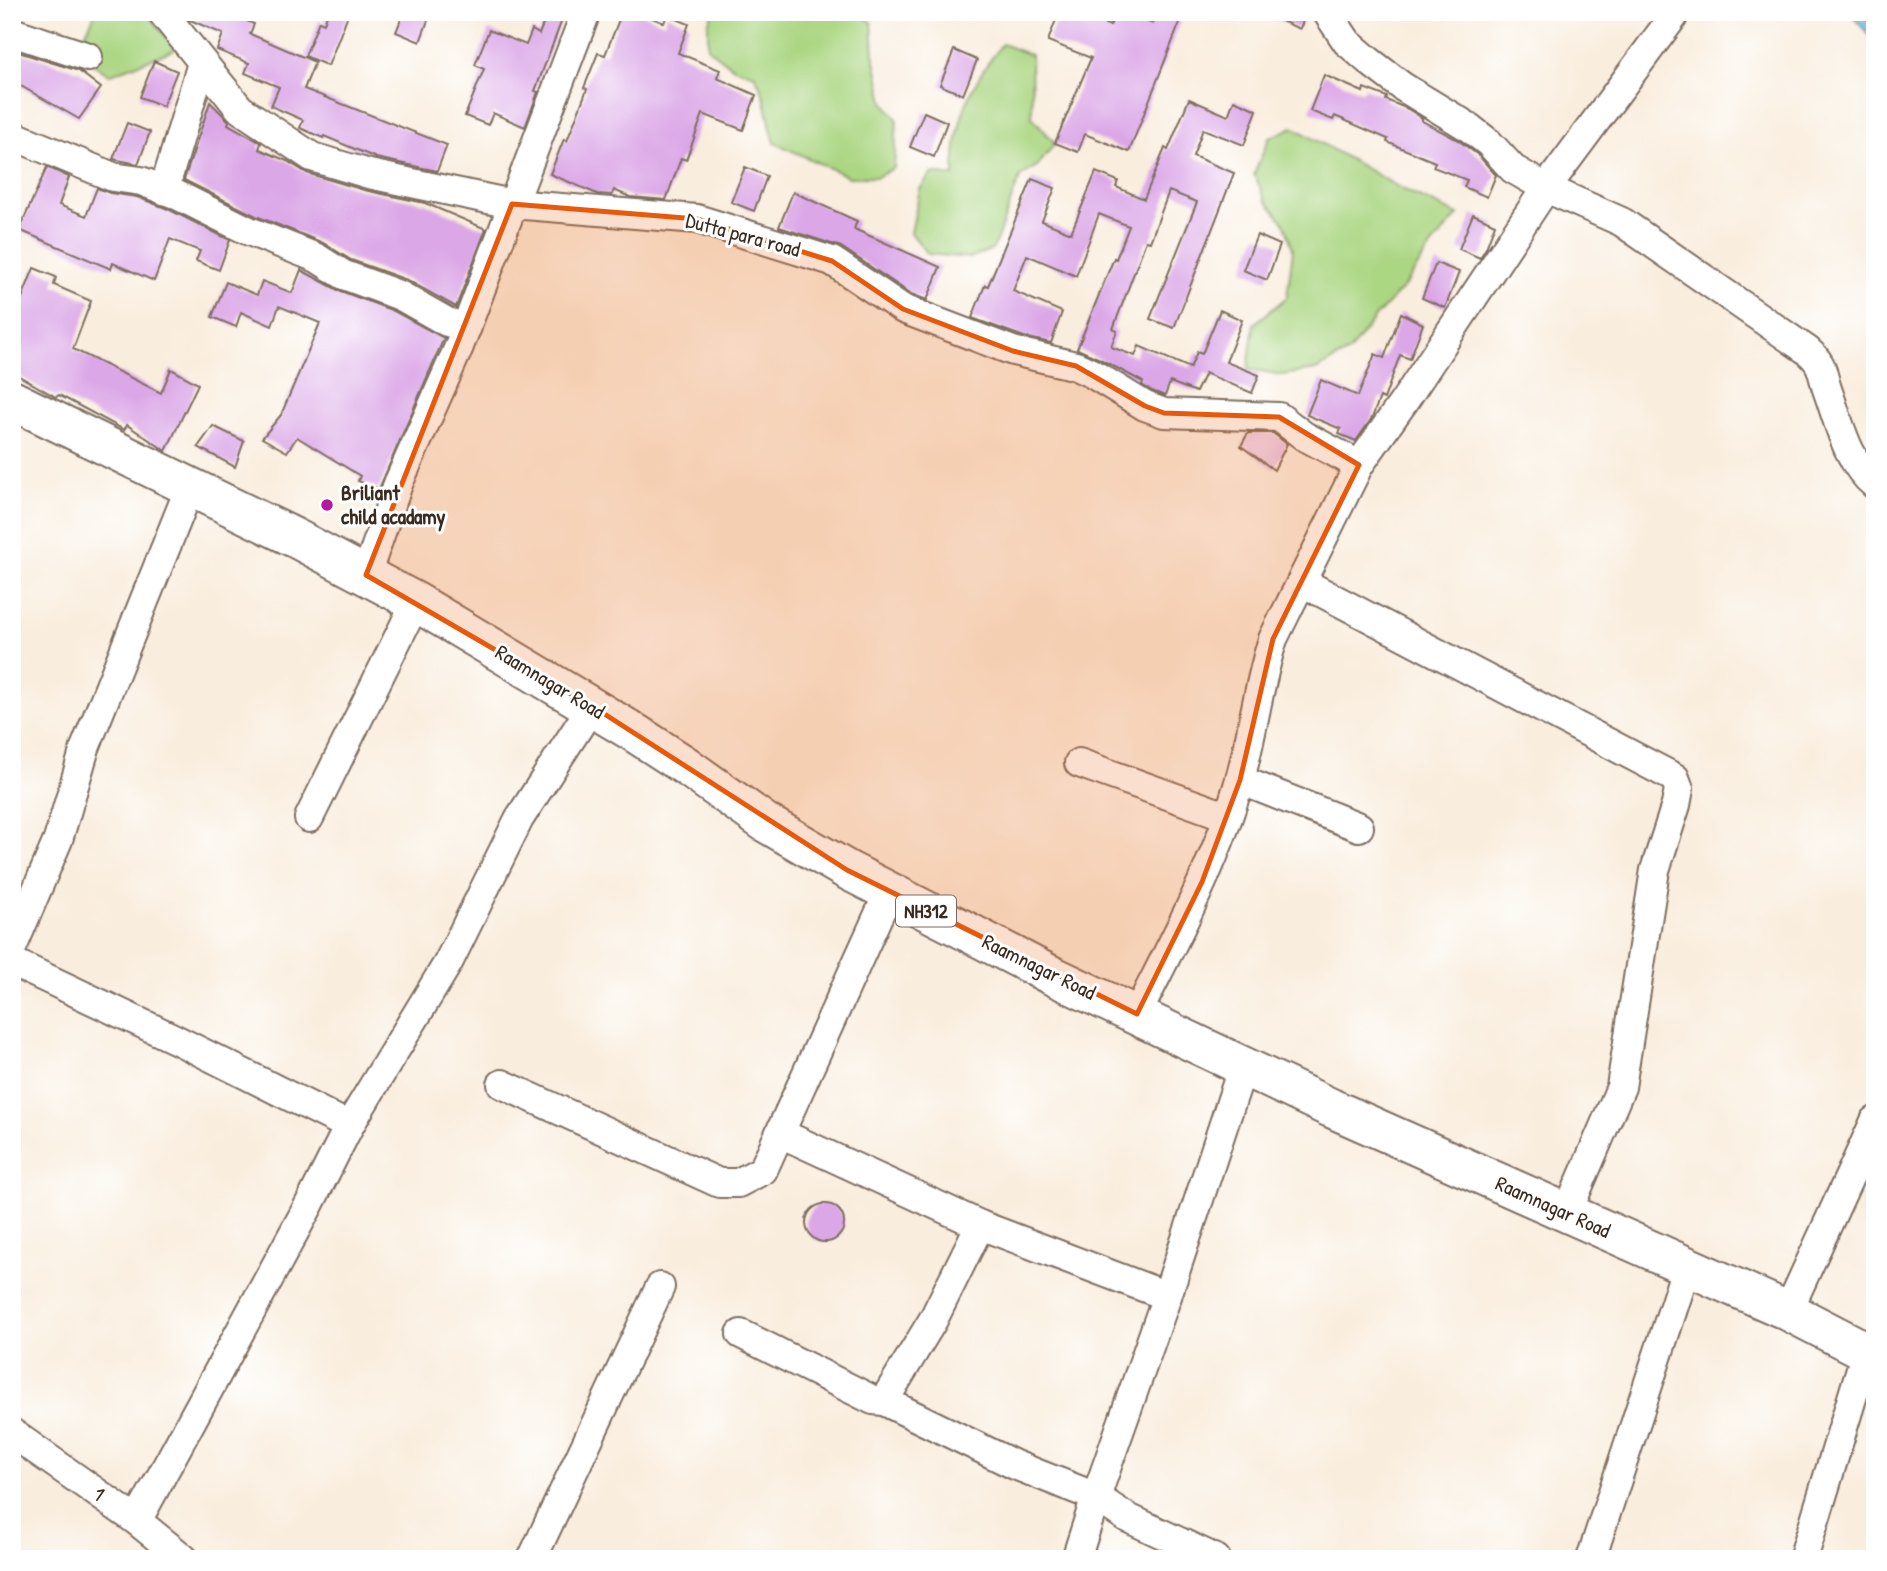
<svg xmlns="http://www.w3.org/2000/svg" width="1887" height="1571" font-family="'Patrick Hand',sans-serif">
  <style>
    .green { fill: #abd682; stroke: #738050; stroke-width: 2 }
    .water { fill: #68bbe4; stroke: #527281; stroke-width: 2 }
    .building { fill: #dba7e7 }
    .lines { fill: none; stroke-linecap: round; stroke-linejoin: round }
    .minor-casing { stroke: #7e6e61; stroke-width: 32 }
    .highway-casing { stroke: #7e6e61; stroke-width: 42 }
    .minor { stroke: #fff; stroke-width: 28 }
    .highway { stroke: #fff; stroke-width: 38 }
    .marked { fill: #e8590c; fill-opacity: 0.2; stroke: #e8590c; stroke-width: 5; stroke-linejoin: round }
    .poi-dot { fill: #b5179e; stroke: #fff; stroke-width: 2.5 }
    .labels { text-anchor: middle; stroke-width: 6; stroke-linejoin: round; paint-order: stroke }
    .shield { fill: #fff; stroke: #766a62; stroke-width: 2 }
    .shield-label { font-size: 19px; font-weight: bold; fill: #3b2a1e }
    .street-label { font-size: 21px; fill: #3b2a1e; stroke: #fff }
    .poi-label { font-size: 21px; font-weight: bold; fill: #3b2a1e; stroke: #fff; text-anchor: start }
  </style>
  <rect width="100%" height="100%" fill="#fff"/>
  <filter id="ink" filterUnits="userSpaceOnUse"><feTurbulence type="fractalNoise" baseFrequency=".0143" numOctaves="2"/><feDisplacementMap in="SourceGraphic" scale="14" xChannelSelector="R" yChannelSelector="G"/><feConvolveMatrix kernelMatrix="1 2 1 2 8 2 1 2 1" color-interpolation-filters="sRGB"/></filter>
  <filter id="wash" filterUnits="userSpaceOnUse"><feTurbulence type="fractalNoise" baseFrequency=".00686" numOctaves="4" result="noise"/><feDisplacementMap in="SourceGraphic" scale="28" xChannelSelector="R" yChannelSelector="G"/><feGaussianBlur stdDeviation="1.57" result="paint"/><feColorMatrix in="noise" values="0 0 0 0 0 0 0 0 0 0 0 0 0 0 0 0 0 1.4 0 .05"/><feComposite in="paint" operator="in"/></filter>
  <g filter="url(#wash)">
    <rect width="100%" height="100%" fill="#f9eddd"/>
    <g class="green">
      <path d="M96,12H146L176,49L109,75L76,52Z"/>
      <path d="M713,12H859L872,23L874,55L884,102L897,119L894,168L877,177H849L775,143C767,118 768,99 755,75L734,68L708,48V24Z"/>
      <path d="M1002,44L1031,55L1032,117L1055,143L1038,165L1020,177L993,249L971,258L928,254L911,233L920,189L932,173L954,176C955,121 968,87 1002,44Z"/>
      <path d="M1293,127L1402,189L1458,215L1432,245L1403,288L1377,315L1349,352L1316,370L1282,375L1248,369L1254,324L1287,297L1293,249L1284,222L1266,201L1254,174L1269,138Z"/>
    </g>
    <path class="water" d="M1849,12H1875V42Z"/>
    <g id="blocks">
      <g class="building">
        <path d="M184,12H226L254,24L250,34L315,62L304,89L447,145L437,171L376,158L324,136L323,138L300,128L303,120L271,106L279,87L245,73L249,63L217,50L223,34L190,20Z"/>
        <path d="M328,12H349L328,66L305,56L319,21L324,23Z"/>
        <path d="M404,12H431L420,42L396,32Z"/>
        <path d="M548,12H565L535,91L538,92L525,127L493,113L488,125L465,116L484,69L475,65L489,30L526,45L532,30L539,34Z"/>
        <path d="M622,12H638L664,23L667,15L689,24L678,53L720,70L717,78L756,95L743,130L703,114L686,160L681,158L666,200L630,197L614,190L612,195L597,194L550,174L564,139L567,141L587,89L584,88L598,53L605,55Z"/>
        <path d="M1059,12H1078L1110,26L1116,12H1124L1153,24L1158,12H1184L1129,152L1085,134L1078,152L1055,143L1091,58L1048,41Z"/>
        <path d="M1260,12H1306L1300,29Z"/>
        <path d="M12,50L79,71L101,88L79,119L12,81Z"/>
        <path d="M954,50L977,60L963,95L940,85Z"/>
        <path d="M154,61L177,71L163,106L140,97Z"/>
        <path d="M1324,75L1363,92L1364,88L1387,97L1386,100L1408,109L1422,118V121L1458,140L1478,155L1496,175L1487,197L1464,187L1467,180L1433,167L1435,162L1387,142L1388,139L1335,116L1333,120L1310,111Z"/>
        <path d="M1189,99L1228,116L1234,100L1257,110L1244,145L1203,129L1193,156L1234,173L1174,328L1150,319L1197,202L1169,191L1150,242L1146,241L1113,329L1117,331L1111,347L1135,356L1139,346L1190,368L1197,352L1202,354L1220,310L1242,320L1226,362L1259,375L1252,393L1205,373L1196,392L1170,382L1165,396L1152,391L1142,385L1143,382L1100,359L1077,349L1114,258L1116,259L1129,226L1099,214L1076,276L1027,255L1013,291L1062,312L1051,343L1024,337L972,318L985,285L988,286L1032,179L1055,188L1042,221L1071,233L1096,172L1118,181L1116,187L1144,199L1165,148L1168,150Z"/>
        <path d="M210,102L229,121L228,124L261,143L259,149L287,161L307,173L364,190L425,203L486,229L456,307L407,280L351,260L323,243L256,216L184,180Z"/>
        <path d="M924,112L947,122L934,157L910,147Z"/>
        <path d="M127,123L150,132L138,164L113,159Z"/>
        <path d="M47,167L69,177L59,205L86,216L97,188L110,193L137,197L168,209L230,240L219,270L196,261L200,251L170,239L154,281L113,263L111,269L19,230Z"/>
        <path d="M745,167L767,176L754,211L731,202Z"/>
        <path d="M793,192L857,221L854,229L940,267L927,300L911,294L841,247L779,227Z"/>
        <path d="M1473,214L1495,224L1486,248L1480,258L1459,249Z"/>
        <path d="M1257,235L1280,245L1267,280L1243,270Z"/>
        <path d="M1436,263L1459,272L1445,308L1422,298Z"/>
        <path d="M34,268L56,277L54,285L91,301L73,349L161,393L171,369L198,384L166,451L127,425L124,430L59,395L56,397L12,372V323Z"/>
        <path d="M301,270L338,290L394,311L444,338L379,489L358,481L360,476L297,437L287,452L262,438L281,415L320,323L279,306L272,326L241,312L236,327L212,317L226,282L257,295L262,281L292,293Z"/>
        <path d="M1401,313L1423,324L1410,359L1400,355L1384,399L1380,397L1372,418L1356,441L1339,434L1341,429L1307,415L1321,380L1358,396L1375,354L1384,358Z"/>
        <path d="M213,426L244,441L235,467L198,447Z"/>
        <path d="M1248,433H1273L1287,444L1274,470L1241,446Z"/>
        <circle cx="825" cy="1223" r="19"/>
      </g>
    </g>
  </g>
  <g filter="url(#ink)">
    <use href="#blocks" fill-opacity="0" stroke="#7e6e61" stroke-width="2"/>
    <g class="lines">
      <g class="minor-casing">
        <g id="minor">
          <path d="M162,12L240,109L312,157L369,174L512,204L697,219L832,261L903,309L1013,351L1076,366L1093,374L1145,406L1164,413L1279,417L1304,436L1359,465"/>
          <path d="M1327,12L1347,42L1369,61L1403,87L1467,126L1489,143L1513,169L1546,188L1622,222L1808,351C1824,365 1821,371 1827,389C1839,422 1847,462 1875,485"/>
          <path d="M12,32L88,57"/>
          <path d="M12,135L113,177L141,181L175,194L249,231L317,258L344,275L401,296L447,322L467,327"/>
          <path d="M164,190L202,63"/>
          <path d="M366,575L398,484L458,349L586,12"/>
          <path d="M1302,582L1675,778L1679,789L1676,805L1655,870L1621,1087L1567,1213"/>
          <path d="M1079,763L1226,816"/>
          <path d="M1240,780L1359,827"/>
          <path d="M309,818L416,602"/>
          <path d="M12,948L58,840L85,748L190,487"/>
          <path d="M12,962L175,1039L349,1126"/>
          <path d="M1137,1014C1175,938 1217,862 1240,779C1253,733 1258,685 1273,639L1359,465L1405,400L1546,188L1673,17"/>
          <path d="M502,1084L719,1183H738L763,1170L889,892"/>
          <path d="M780,1133L980,1225L1167,1296"/>
          <path d="M1788,1311L1875,1121"/>
          <path d="M741,1334L873,1400L884,1401L1015,1465L1096,1497L1126,1517L1216,1559"/>
          <path d="M884,1401L933,1320L980,1225"/>
          <path d="M12,1433L137,1521L184,1559"/>
          <path d="M137,1521L310,1203L349,1126L448,963L519,819L592,706"/>
          <path d="M532,1559L660,1287"/>
          <path d="M1076,1559L1096,1497L1167,1296L1243,1066"/>
          <path d="M1591,1559L1687,1266"/>
          <path d="M1803,1559L1866,1352"/>
        </g>
      </g>
      <g class="highway-casing">
        <path id="highway" d="M12,400L295,538L416,602L635,733L686,766L766,823L847,870L968,932L1049,974L1331,1108L1788,1311L1875,1356"/>
      </g>
      <use href="#minor" class="minor"/>
      <use href="#highway" class="highway"/>
    </g>
  </g>
  <path class="marked" d="M512,204L697,219L832,261L903,309L1013,351L1076,366L1145,406L1164,413L1279,417L1359,465L1273,639L1240,780L1202,882L1137,1014L847,870L592,706L366,575Z"/>
  <circle class="poi-dot" cx="327" cy="505" r="7"/>
  <g class="labels">
    <rect class="shield" x="896" y="895.5" width="60" height="31" rx="5"/>
    <g class="shield-label">
      <text x="926" y="918">NH312</text>
    </g>
    <g class="street-label">
      <text transform="translate(743 235) rotate(15)" y="7">Dutta para road</text>
      <text transform="translate(550 682) rotate(31)" y="7">Raamnagar Road</text>
      <text transform="translate(1039 967) rotate(26)" y="7">Raamnagar Road</text>
      <text transform="translate(1553 1207) rotate(24)" y="7">Raamnagar Road</text>
      <text transform="translate(99 1494) rotate(35)" y="7">1</text>
    </g>
    <g class="poi-label">
      <text x="341" y="500">Briliant<tspan x="341" dy="24">child acadamy</tspan></text>
    </g>
  </g>
  <rect width="1887" height="1571" fill="none" stroke="#fff" stroke-width="42"/>
</svg>
